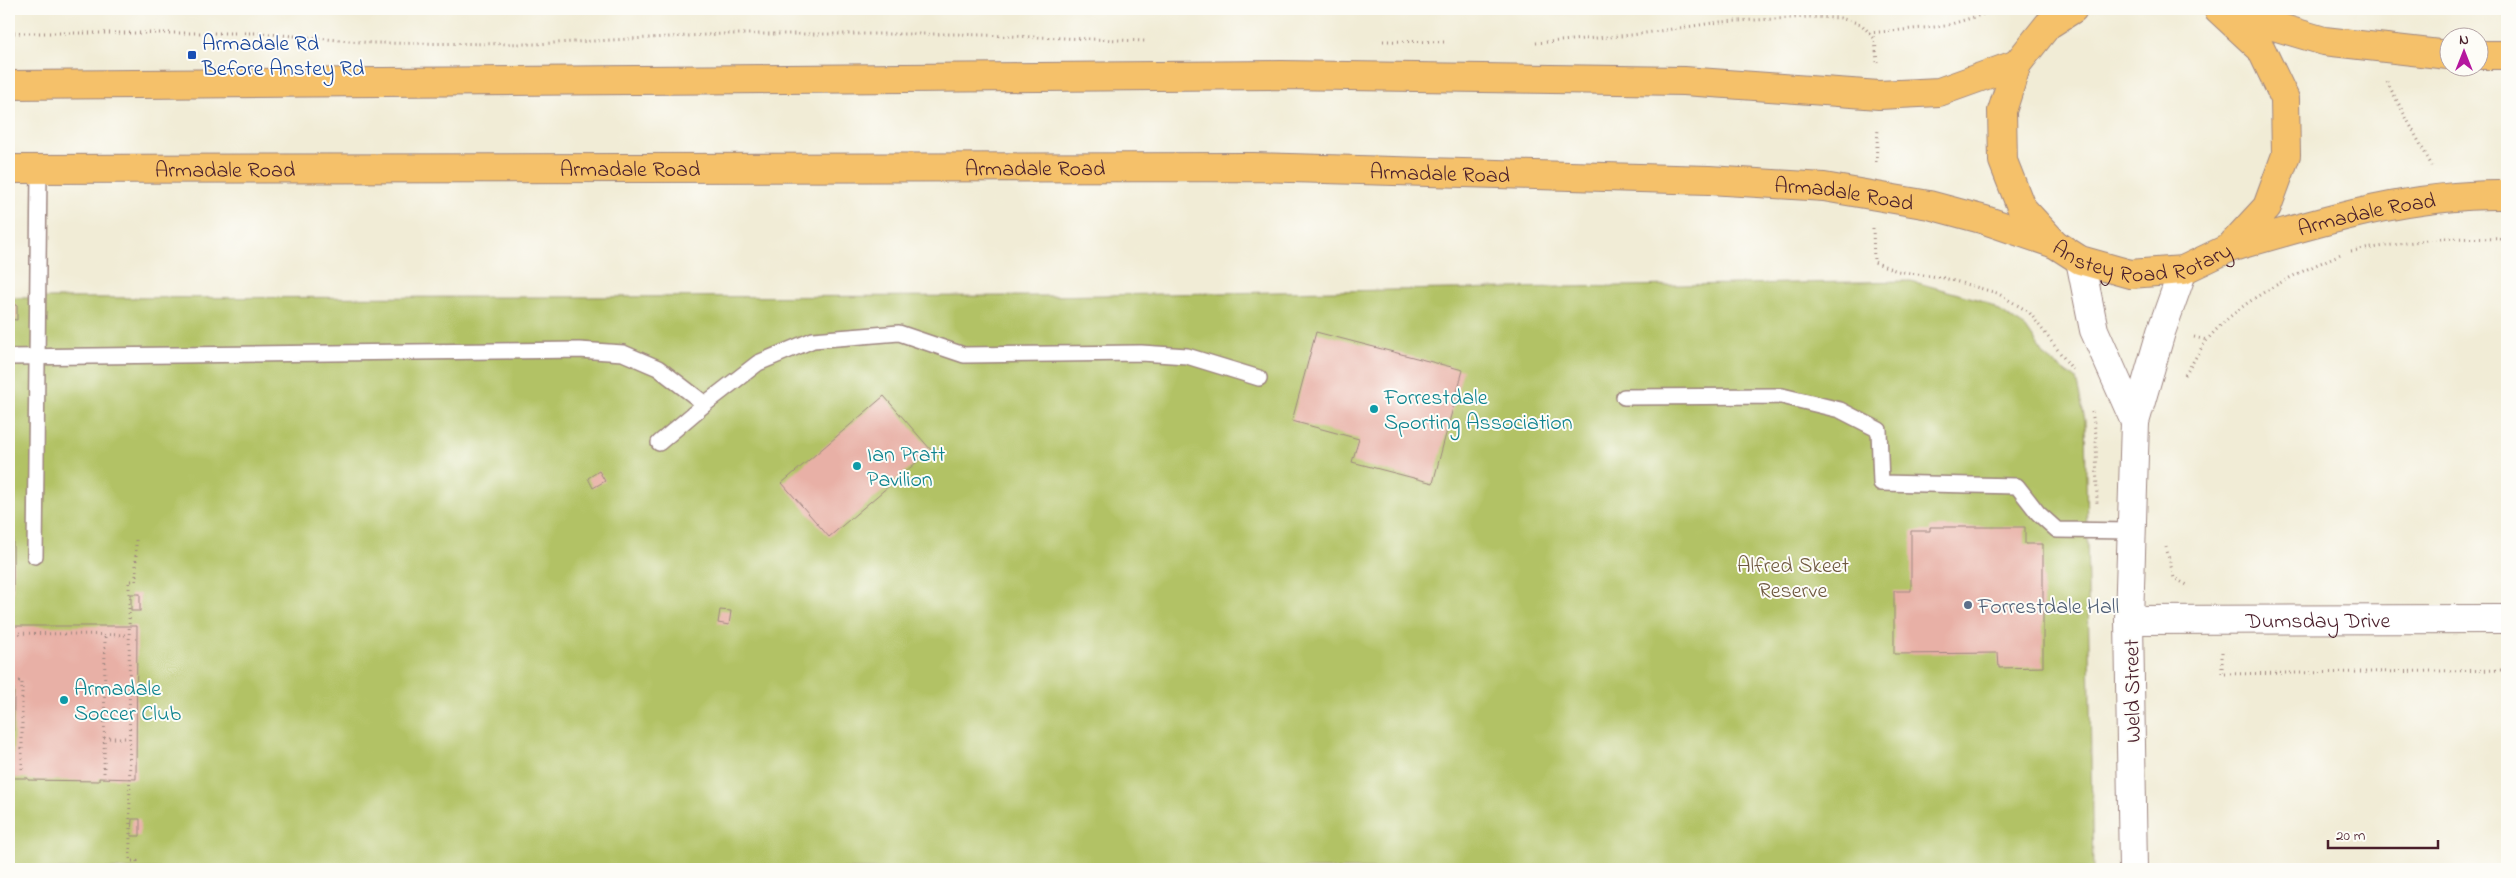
<svg xmlns="http://www.w3.org/2000/svg" width="2516" height="878" font-family="'Indie Flower',sans-serif">
  <style>
    .green { fill: #b2c265; stroke: #7e7048 }
    .building { fill: #e8b0a6 }
    .lines { fill: none; stroke-linecap: round; stroke-linejoin: round }
    .service-casing { stroke: #9e8680; stroke-width: 18 }
    .minor-casing { stroke: #9e8680; stroke-width: 30 }
    .trunk-casing { stroke: #9e8680; stroke-width: 30 }
    .path { stroke: #9e8680; stroke-width: 3; stroke-dasharray: 1 4; stroke-linecap: butt }
    .service { stroke: #fff; stroke-width: 15 }
    .minor { stroke: #fff; stroke-width: 28 }
    .trunk { stroke: #f5c16b; stroke-width: 28 }
    .transit-dot { fill: #1a4fb4; stroke: #fdfcf7; stroke-width: 2 }
    .culture-dot { fill: #0f9aa8; stroke: #fdfcf7; stroke-width: 2 }
    .service-dot { fill: #5c6f8a; stroke: #fdfcf7; stroke-width: 2 }
    .labels { text-anchor: middle; stroke-width: 4; stroke-linejoin: round; paint-order: stroke }
    .transit-label { font-size: 22px; fill: #164399; stroke: #fdfcf7; text-anchor: start }
    .street-label { font-size: 22px; fill: #4a1f2b; stroke: #fdfcf7 }
    .culture-label { font-size: 22px; fill: #0d838f; stroke: #fdfcf7; text-anchor: start }
    .park-label { font-size: 22px; fill: #6e583f; stroke: #fdfcf7 }
    .service-label { font-size: 22px; fill: #4e5e75; stroke: #fdfcf7; text-anchor: start }
  </style>
  <rect width="100%" height="100%" fill="#fdfcf7"/>
  <filter id="ink" filterUnits="userSpaceOnUse"><feTurbulence type="fractalNoise" baseFrequency=".02" numOctaves="2"/><feDisplacementMap in="SourceGraphic" scale="10" xChannelSelector="R" yChannelSelector="G"/><feConvolveMatrix kernelMatrix="1 2 1 2 8 2 1 2 1" color-interpolation-filters="sRGB"/></filter>
  <filter id="wash" filterUnits="userSpaceOnUse"><feTurbulence type="fractalNoise" baseFrequency=".0096" numOctaves="4" result="noise"/><feDisplacementMap in="SourceGraphic" scale="20" xChannelSelector="R" yChannelSelector="G"/><feGaussianBlur stdDeviation="1.12" result="paint"/><feColorMatrix in="noise" values="0 0 0 0 0 0 0 0 0 0 0 0 0 0 0 0 0 1.4 0 .05"/><feComposite in="paint" operator="in"/></filter>
  <g filter="url(#wash)">
    <rect width="100%" height="100%" fill="#f1ecd6"/>
    <path class="green" d="M1911,281L1984,301L2026,328L2045,356L2057,366L2076,379L2085,420L2093,869H9V298L1045,296Z"/>
    <g id="blocks">
      <g class="building">
        <path d="M9,305H17V320L9,319Z"/>
        <path d="M1316,332L1463,370L1433,483L1352,462L1359,439L1292,421Z"/>
        <path d="M884,396L931,450L829,537L782,483Z"/>
        <path d="M599,471L605,481L593,488L588,478Z"/>
        <path d="M9,525H13V626H137L136,779L99,778V781L28,780V778H13L14,688H9Z"/>
        <path d="M1930,527H2025V544H2043V667L1999,668L1998,653L1894,654V591H1911V531H1930Z"/>
        <rect x="131" y="594" width="9" height="17"/>
        <path d="M720,610L731,611L729,625L718,623Z"/>
        <path d="M132,819H140V836H131Z"/>
      </g>
    </g>
  </g>
  <g filter="url(#ink)">
    <use href="#blocks" fill-opacity="0" stroke="#9e8680" stroke-width="1"/>
    <g class="lines">
      <g class="service-casing">
        <g id="service">
          <path d="M9,357L579,350L623,353L658,368L705,404L758,363L813,340L899,333L964,355L1141,353L1187,356L1259,378"/>
          <path d="M1624,397L1782,396L1840,410L1879,430L1881,483L2017,486L2038,513L2057,530L2132,531"/>
          <path d="M659,443L705,404"/>
          <path d="M35,556L39,169"/>
        </g>
      </g>
      <g class="minor-casing">
        <g id="minor">
          <path d="M2080,260L2094,330L2135,422"/>
          <path id="s1" d="M2129,620L2507,619"/>
          <path d="M2133,869L2129,620L2135,422L2161,332L2183,270"/>
        </g>
      </g>
      <g class="trunk-casing">
        <g id="trunk">
          <path id="s2" d="M2073,9L2048,25L2017,64L2002,111L2003,161L2021,207L2055,244L2080,260L2130,274L2183,270L2229,248L2267,207L2286,155L2285,99L2261,49L2218,9"/>
          <path d="M2227,12L2324,41L2448,55"/>
          <path d="M2478,55H2507"/>
          <path d="M9,85L1281,75L1684,81L1879,95L1939,92L2017,64"/>
          <path id="s3" d="M9,169L1253,167L1709,180L1824,187L1929,205L1985,220L2055,244"/>
          <path id="s4" d="M2229,248C2319,222 2412,193 2507,195"/>
        </g>
      </g>
      <g class="path">
        <path d="M9,33H260L372,43L536,44L725,34H955L1145,41"/>
        <path d="M1869,33L1945,26L2000,9"/>
        <path d="M1383,41L1447,42"/>
        <path d="M1536,43L1632,35L1720,22L1809,17L1840,18L1861,24L1875,39L1877,62"/>
        <path d="M2387,82L2432,166"/>
        <path d="M1876,162L1878,128"/>
        <path d="M1873,228L1874,262L1897,271L1944,278L1997,293L2029,312L2073,370"/>
        <path d="M2351,251L2441,238L2507,239"/>
        <path d="M2194,337L2207,340"/>
        <path d="M2185,375C2193,363 2199,350 2208,339C2242,298 2295,274 2343,253"/>
        <path d="M2092,412L2096,434L2097,505"/>
        <path d="M136,540V581H129L130,861H137V869"/>
        <path d="M2166,547L2174,578L2189,586"/>
        <path d="M9,633L129,635"/>
        <path d="M2222,652V674L2507,670"/>
        <path d="M9,681H22V770"/>
        <path d="M104,738H129"/>
        <path d="M104,773L105,635"/>
      </g>
      <use href="#service" class="service"/>
      <use href="#minor" class="minor"/>
      <use href="#trunk" class="trunk"/>
    </g>
  </g>
  <rect class="transit-dot" x="187" y="50" width="10" height="10" rx="2.5"/>
  <g class="culture-dot">
    <circle cx="1374" cy="409" r="5"/>
    <circle cx="857" cy="466" r="5"/>
    <circle cx="64" cy="700" r="5"/>
  </g>
  <circle class="service-dot" cx="1968" cy="605" r="5"/>
  <g class="labels">
    <g class="transit-label">
      <text x="202" y="50">Armadale Rd<tspan x="202" dy="25">Before Anstey Rd</tspan></text>
    </g>
    <g class="street-label">
      <text dy="8" stroke="none"><textPath href="#s3" startOffset="1026">Armadale Road</textPath></text>
      <text dy="8" stroke="none"><textPath href="#s3" startOffset="621">Armadale Road</textPath></text>
      <text dy="8" stroke="none"><textPath href="#s3" startOffset="216">Armadale Road</textPath></text>
      <text dy="8" stroke="none"><textPath href="#s3" startOffset="1431">Armadale Road</textPath></text>
      <text dy="8" stroke="none"><textPath href="#s3" startOffset="1836">Armadale Road</textPath></text>
      <text dy="8" stroke="none"><textPath href="#s4" startOffset="142">Armadale Road</textPath></text>
      <text dy="8" stroke="none"><textPath href="#s2" startOffset="372">Anstey Road Rotary</textPath></text>
      <text dy="8" stroke="none"><textPath href="#s1" startOffset="189">Dumsday Drive</textPath></text>
      <text transform="translate(2131 691) rotate(-91)" y="8">Weld Street</text>
    </g>
    <g class="culture-label">
      <text x="1384" y="404">Forrestdale<tspan x="1384" dy="25">Sporting Association</tspan></text>
      <text x="867" y="461">Ian Pratt<tspan x="867" dy="25">Pavilion</tspan></text>
      <text x="74" y="695">Armadale<tspan x="74" dy="25">Soccer Club</tspan></text>
    </g>
    <g class="park-label">
      <text x="1793" y="572">Alfred Skeet<tspan x="1793" dy="25">Reserve</tspan></text>
    </g>
    <g class="service-label">
      <text x="1978" y="613">Forrestdale Hall</text>
    </g>
  </g>
  <rect width="2516" height="878" fill="none" stroke="#fdfcf7" stroke-width="30"/>
  <g transform="translate(2464 52)"><circle r="24" fill="#fdfcf7" stroke="#b5a4a5"/>
  <path d="M0-4L9 19L0 12L-9 19Z" fill="#b5179e"/>
  <text y="-8" font-size="14" font-weight="bold" text-anchor="middle" fill="#4a1f2b">N</text>
  </g>
  <path d="M2328 840v8h110v-8" fill="none" stroke="#4a1f2b" stroke-width="2.5"/>
  <text x="2336" y="840" font-size="15" fill="#4a1f2b" stroke="#fdfcf7" stroke-width="4" paint-order="stroke">20 m</text>
</svg>
